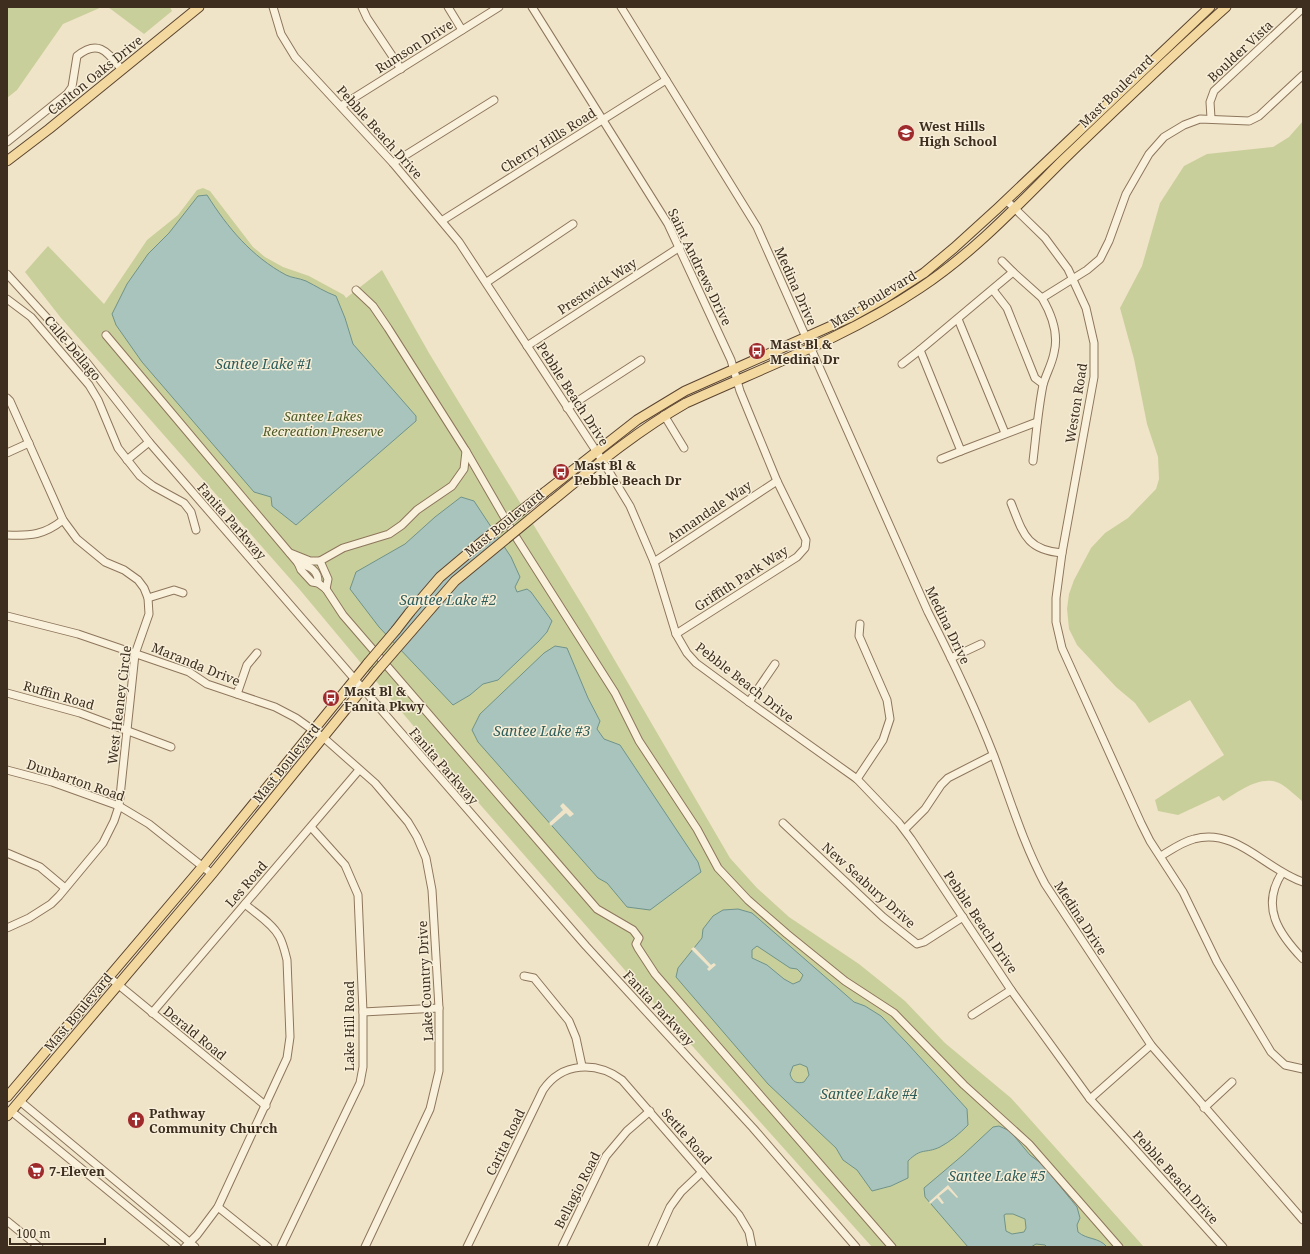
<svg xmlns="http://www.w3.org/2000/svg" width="1310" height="1254" font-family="'Noto Serif',serif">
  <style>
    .green { fill: #c9cf9b }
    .water { fill: #a9c4bc; stroke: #6f938a; fill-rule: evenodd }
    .pier { fill: #f0e4c8 }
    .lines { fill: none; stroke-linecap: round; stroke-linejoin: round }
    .minor-casing { stroke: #8d765c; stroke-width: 9 }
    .major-casing { stroke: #5b4430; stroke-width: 11 }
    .minor { stroke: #faf1dc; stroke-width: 7 }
    .major { stroke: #f3d9a0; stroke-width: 9 }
    .major-bridge-casing { stroke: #5b4430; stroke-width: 11; stroke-linecap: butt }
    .major-bridge { stroke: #f3d9a0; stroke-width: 9 }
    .labels { text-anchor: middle; stroke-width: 3; stroke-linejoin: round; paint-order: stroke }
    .street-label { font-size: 13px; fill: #3d2e20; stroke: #f7eed8 }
    .poi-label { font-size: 13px; font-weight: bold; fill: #3d2e20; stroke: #f7eed8; text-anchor: start }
    .park-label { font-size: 13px; font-style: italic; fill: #4d5a26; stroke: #f7eed8 }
    .water-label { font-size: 14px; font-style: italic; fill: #2f5d5a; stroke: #f7eed8 }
  </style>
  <rect width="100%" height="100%" fill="#f0e4c8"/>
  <g class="green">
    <path d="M7,7H102L63,24L17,90L7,98Z"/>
    <path d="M108,7H170L172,11L144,34Z"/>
    <path d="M1303,121V802C1296,796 1289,789 1281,784C1262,773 1238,792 1223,801L1219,796L1178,815L1158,811L1155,800L1224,755L1190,700L1149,723L1135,703L1116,687L1077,645L1069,629L1067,609L1069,594L1074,580L1091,548L1105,533L1128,518L1156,489L1159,479L1158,457L1147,424L1134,359L1120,308L1142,266L1160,203L1184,166L1207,154L1273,147L1289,137Z"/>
    <path d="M203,188L210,191L253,247L265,257L283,267L309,276L344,295L346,298L382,270L429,353L589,616L730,858L757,888L789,917L859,964L905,1001L945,1043L1011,1098L1144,1247H872L644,992L456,777L300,590L61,318L25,272L48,246L104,304L147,240L178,215L197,190Z"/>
  </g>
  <g class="water">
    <path d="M207,195C228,228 251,256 286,275C292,278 299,278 306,281C316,286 325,292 336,296L345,318L353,344L416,416V421L296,525L272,506L271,497L254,492L142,362L116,325L112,314L127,284L148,254L169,233L198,196Z"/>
    <path d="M461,497L474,501L511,557L520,577L515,587L517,592L527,589L531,592L552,621L547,632L539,641L498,680L483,684L470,695L453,705L379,627L350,589L356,572L405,544L435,517Z"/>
    <path d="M555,646L567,648L588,698L600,721L597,729L604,739L620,745L698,862L701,872L650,910L627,907L607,883L598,878L478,742L472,730L480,714L544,653Z"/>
    <path d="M738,909L752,913L854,1002L865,1006L881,1016L907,1043L967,1109L968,1125C959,1134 951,1141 940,1147C925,1154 922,1147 908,1161V1178L891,1186L872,1191L857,1170L843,1160L836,1148L768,1084L676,977L678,968L702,938L703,929L713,916L723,910ZM757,946L790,968L797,969L803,975L800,981L793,984L784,979L767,965L752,958V950ZM800,1064L807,1067L809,1075L804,1082C797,1084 792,1082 790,1074L793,1066Z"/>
    <path d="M999,1126L1010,1131L1030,1155L1042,1164L1077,1207L1080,1218L1077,1225L1078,1232C1087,1240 1099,1237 1107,1247H1047L1045,1245L1036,1244L1031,1247H968L925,1197L924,1188L963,1155L993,1127ZM1006,1214H1013L1025,1219L1026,1228L1024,1232L1012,1234L1006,1231L1004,1215Z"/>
  </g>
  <g class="pier">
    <path d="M563,803L574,814L570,817L566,813L551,826L549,823L563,810L560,806Z"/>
    <path d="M694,947L711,965L714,963L716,965L709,971L707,969L709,967L691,949Z"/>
    <path d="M948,1185L958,1197L957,1198L948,1189L939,1196L944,1203L942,1204L937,1198L930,1204L929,1202Z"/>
  </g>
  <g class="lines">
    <g class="minor-casing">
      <g id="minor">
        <path d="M273,7L281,34L295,57L393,163L459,242L602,460L630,506L654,562L676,634L687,653L696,663L749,702L857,779L899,823L911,839L1011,990L1090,1099L1223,1247"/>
        <path d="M362,7L367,18L401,69"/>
        <path d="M448,7L462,30"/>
        <path d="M532,7L668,224L731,360L740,391L777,481L806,540L805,548L797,557L676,634"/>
        <path d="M621,7L757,227L928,612C952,659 975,707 994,756C1010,799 1023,843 1045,884L1151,1045L1303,1220"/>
        <path d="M341,106L499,7"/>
        <path d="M1211,118L1210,102L1214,91L1303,8"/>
        <path d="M7,142L67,94L72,87L77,56C99,38 108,53 122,70"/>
        <path d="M393,163L494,100"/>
        <path d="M1006,200L1045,238L1068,269L1086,308L1094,343V377L1062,553L1056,598V622L1062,648L1141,823L1150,841L1183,892L1217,962L1271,1052L1285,1065L1303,1069"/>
        <path d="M443,220L666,80"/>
        <path d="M1002,261L1013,272"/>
        <path d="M7,274L80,354L149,442L586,946L753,1128L856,1247"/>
        <path d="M487,282L573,224"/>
        <path d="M993,290L1007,308L1035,378L1043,384"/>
        <path d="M7,299L31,317L89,385L98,400L118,448L140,476L153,486L184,503L191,512L196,530"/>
        <path d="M958,319L1005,433"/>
        <path d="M106,335L298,563L301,570L312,582L318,583L326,589L343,615L597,909L633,930L639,938L636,944L638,948L655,974L892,1247"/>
        <path d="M527,346L680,247"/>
        <path d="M902,364L920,350"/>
        <path d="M7,398L10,401L63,520L77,539L105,562L124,570L138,580L144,588L148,598L149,614L135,654L119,806L114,821L103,843L59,896L51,904L29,918L7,928"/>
        <path d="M567,408L641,360"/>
        <path d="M664,415L684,448"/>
        <path d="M1037,422L961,451L920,350L1013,272L1042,298"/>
        <path d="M466,451L514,534L615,693L639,741L697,829L718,868L748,900L787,934L845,981L894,1013L964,1085L1029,1144L1119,1247"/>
        <path d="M7,453L29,443"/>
        <path d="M941,459L961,451"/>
        <path d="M127,460L149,442"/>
        <path d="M1033,461C1036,436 1038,410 1043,385C1046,374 1052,364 1054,353C1059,334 1052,315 1042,298L1087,270L1100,259L1109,241L1126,194L1149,154L1164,137L1184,125L1200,119L1249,121L1259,116L1303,75"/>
        <path d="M1011,503C1023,533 1026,550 1062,553"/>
        <path d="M7,535C31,536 44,535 63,520"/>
        <path d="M290,553L310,561H320"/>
        <path d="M654,562L777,481"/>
        <path d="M298,563C309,566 319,570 318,583"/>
        <path d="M326,589L328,579L320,561L343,548L389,534L402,525L417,510L452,486L464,469L466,451L388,328L373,306L356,290"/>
        <path d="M148,598L174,590L183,593"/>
        <path d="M7,616L78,634L189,672L207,684L275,707L296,718L324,738L375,783L408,822L417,837L426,858L432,890L439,1008V1071L430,1109L365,1247"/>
        <path d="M951,658L981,644"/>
        <path d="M7,693L80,713L171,747"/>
        <path d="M237,694L247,665L257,653"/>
        <path d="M749,702L775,664"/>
        <path d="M7,770L52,782L119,806L149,824L212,874"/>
        <path d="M857,779L883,740L890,719L887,700L859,636L860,624"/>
        <path d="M783,823L883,917L917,944L924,942L963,917"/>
        <path d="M905,829L925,809L941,785L948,778L993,755"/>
        <path d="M7,853L40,867L65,888"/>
        <path d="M1161,856C1171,850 1182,842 1194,839C1236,827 1266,870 1303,882"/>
        <path d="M1282,873C1260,907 1279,934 1303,959"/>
        <path d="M524,976L534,978L569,1021L576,1038L582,1066"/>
        <path d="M109,977L266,1106"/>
        <path d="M363,1012L439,1008"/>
        <path d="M152,1013L359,770"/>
        <path d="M972,1015L1011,990"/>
        <path d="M1090,1099L1151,1045"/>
        <path d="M21,1102L195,1247"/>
        <path d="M1204,1108L1232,1082"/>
        <path d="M11,1111L177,1247"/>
        <path d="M218,1207L268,1247"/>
        <path d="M7,1221L39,1247"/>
        <path d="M185,1247L197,1235L218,1207L287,1058L290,1037L287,960C285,952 283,943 279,936C272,923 255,913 245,904"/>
        <path d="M281,1247L360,1083L363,1067V1012L358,895L345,865L311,827"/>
        <path d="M467,1247L543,1090C562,1062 596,1061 622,1080L739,1215L749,1232L752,1247"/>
        <path d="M562,1247L606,1156L627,1131L650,1111"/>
        <path d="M652,1247L670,1207L681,1192L702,1172"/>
      </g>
    </g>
    <g class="major-casing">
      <g id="major">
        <path d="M7,161L49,129L199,7"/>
        <path d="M545,492L637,420L685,391L849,318L885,298L924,273L954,248L998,208L1210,7"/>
        <path d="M552,501C595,466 637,431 686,403C765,367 847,337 920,288C973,253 1018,205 1062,161C1116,109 1170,57 1226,7"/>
        <path d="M396,630L410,612"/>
        <path d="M7,1097L203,866L368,663"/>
        <path d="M7,1116L212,874L377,671"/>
      </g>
    </g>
    <use href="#minor" class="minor"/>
    <use href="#major" class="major"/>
    <g class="major-bridge-casing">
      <g id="major-bridge">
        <path d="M410,612L440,577L484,540L545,492"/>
        <path d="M368,663L396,630"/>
        <path d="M377,671L455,581L552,501"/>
      </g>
    </g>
    <use href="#major-bridge" class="major-bridge"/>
  </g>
  <defs>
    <g id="school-disc" transform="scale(0.9)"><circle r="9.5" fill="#9e2a2b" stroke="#f7eed8"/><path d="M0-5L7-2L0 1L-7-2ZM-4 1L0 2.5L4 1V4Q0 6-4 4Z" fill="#fff"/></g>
    <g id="bus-disc" transform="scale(0.9)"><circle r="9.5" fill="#9e2a2b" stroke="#f7eed8"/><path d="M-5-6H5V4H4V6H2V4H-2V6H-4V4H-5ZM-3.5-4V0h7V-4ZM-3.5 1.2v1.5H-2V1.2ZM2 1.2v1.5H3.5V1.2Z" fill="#fff"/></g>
    <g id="church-disc" transform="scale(0.9)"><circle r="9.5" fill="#9e2a2b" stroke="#f7eed8"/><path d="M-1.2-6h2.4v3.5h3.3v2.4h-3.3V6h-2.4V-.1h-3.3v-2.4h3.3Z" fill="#fff"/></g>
    <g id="supermarket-disc" transform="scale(0.9)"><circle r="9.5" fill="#9e2a2b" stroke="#f7eed8"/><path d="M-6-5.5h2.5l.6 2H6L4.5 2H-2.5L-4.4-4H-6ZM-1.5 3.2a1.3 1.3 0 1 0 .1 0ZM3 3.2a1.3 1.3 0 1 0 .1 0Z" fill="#fff"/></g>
  </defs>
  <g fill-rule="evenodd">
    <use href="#school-disc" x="906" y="133"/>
    <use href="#bus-disc" x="757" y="351"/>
    <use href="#bus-disc" x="561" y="472"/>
    <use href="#bus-disc" x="331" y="698"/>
    <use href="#church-disc" x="136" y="1120"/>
    <use href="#supermarket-disc" x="36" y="1171"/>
  </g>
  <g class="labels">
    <g class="street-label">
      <text transform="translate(414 46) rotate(-32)" y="5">Rumson Drive</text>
      <text transform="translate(1240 51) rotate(-43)" y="5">Boulder Vista</text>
      <text transform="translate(95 75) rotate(-39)" y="5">Carlton Oaks Drive</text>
      <text transform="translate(1116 91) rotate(-44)" y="5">Mast Boulevard</text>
      <text transform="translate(380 132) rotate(48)" y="5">Pebble Beach Drive</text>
      <text transform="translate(548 140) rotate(-32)" y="5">Cherry Hills Road</text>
      <text transform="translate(700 267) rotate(64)" y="5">Saint Andrews Drive</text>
      <text transform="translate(597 286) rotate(-33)" y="5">Prestwick Way</text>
      <text transform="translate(796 286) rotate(66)" y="5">Medina Drive</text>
      <text transform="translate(873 299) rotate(-31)" y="5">Mast Boulevard</text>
      <text transform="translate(73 348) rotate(50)" y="5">Calle Dellago</text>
      <text transform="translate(573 394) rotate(57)" y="5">Pebble Beach Drive</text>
      <text transform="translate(1076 403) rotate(-81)" y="5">Weston Road</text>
      <text transform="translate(709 511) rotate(-34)" y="5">Annandale Way</text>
      <text transform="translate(232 521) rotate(49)" y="5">Fanita Parkway</text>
      <text transform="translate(504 523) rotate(-39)" y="5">Mast Boulevard</text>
      <text transform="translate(741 578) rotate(-33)" y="5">Griffith Park Way</text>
      <text transform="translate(948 625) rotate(64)" y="5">Medina Drive</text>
      <text transform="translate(196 664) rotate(22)" y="5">Maranda Drive</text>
      <text transform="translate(745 682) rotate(38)" y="5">Pebble Beach Drive</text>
      <text transform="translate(59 695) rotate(16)" y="5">Ruffin Road</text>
      <text transform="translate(119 705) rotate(-83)" y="5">West Heaney Circle</text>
      <text transform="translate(286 763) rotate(-51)" y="5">Mast Boulevard</text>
      <text transform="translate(444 766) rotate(49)" y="5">Fanita Parkway</text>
      <text transform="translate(76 780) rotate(19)" y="5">Dunbarton Road</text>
      <text transform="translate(246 884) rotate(-49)" y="5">Les Road</text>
      <text transform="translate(869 885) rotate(42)" y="5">New Seabury Drive</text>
      <text transform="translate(1081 918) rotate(57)" y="5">Medina Drive</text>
      <text transform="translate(981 922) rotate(56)" y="5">Pebble Beach Drive</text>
      <text transform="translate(425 981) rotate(-93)" y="5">Lake Country Drive</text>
      <text transform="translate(659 1008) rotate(47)" y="5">Fanita Parkway</text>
      <text transform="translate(78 1012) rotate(-50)" y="5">Mast Boulevard</text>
      <text transform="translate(349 1026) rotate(-90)" y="5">Lake Hill Road</text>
      <text transform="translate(195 1033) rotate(39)" y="5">Derald Road</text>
      <text transform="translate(687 1136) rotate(49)" y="5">Settle Road</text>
      <text transform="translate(505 1142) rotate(-64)" y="5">Carita Road</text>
      <text transform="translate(1176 1177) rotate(48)" y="5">Pebble Beach Drive</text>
      <text transform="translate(577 1190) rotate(-63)" y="5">Bellagio Road</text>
    </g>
    <g class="poi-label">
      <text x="919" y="131">West Hills<tspan x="919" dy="15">High School</tspan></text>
      <text x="770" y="349">Mast Bl &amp;<tspan x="770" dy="15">Medina Dr</tspan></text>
      <text x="574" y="470">Mast Bl &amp;<tspan x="574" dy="15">Pebble Beach Dr</tspan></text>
      <text x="344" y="696">Mast Bl &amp;<tspan x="344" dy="15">Fanita Pkwy</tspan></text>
      <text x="149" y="1118">Pathway<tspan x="149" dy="15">Community Church</tspan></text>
      <text x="49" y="1176">7-Eleven</text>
    </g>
    <g class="park-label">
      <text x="323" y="421">Santee Lakes<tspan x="323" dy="15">Recreation Preserve</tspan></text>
    </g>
    <g class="water-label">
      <text x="264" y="369">Santee Lake #1</text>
      <text x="448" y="605">Santee Lake #2</text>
      <text x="542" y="736">Santee Lake #3</text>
      <text x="869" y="1099">Santee Lake #4</text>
      <text x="997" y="1181">Santee Lake #5</text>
    </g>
  </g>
  <rect width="1310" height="1254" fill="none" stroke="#3d2e20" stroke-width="16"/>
  <path d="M10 1238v6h95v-6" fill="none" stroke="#3d2e20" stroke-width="2"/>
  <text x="16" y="1238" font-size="12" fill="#3d2e20" stroke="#f7eed8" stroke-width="3" paint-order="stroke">100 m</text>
</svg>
